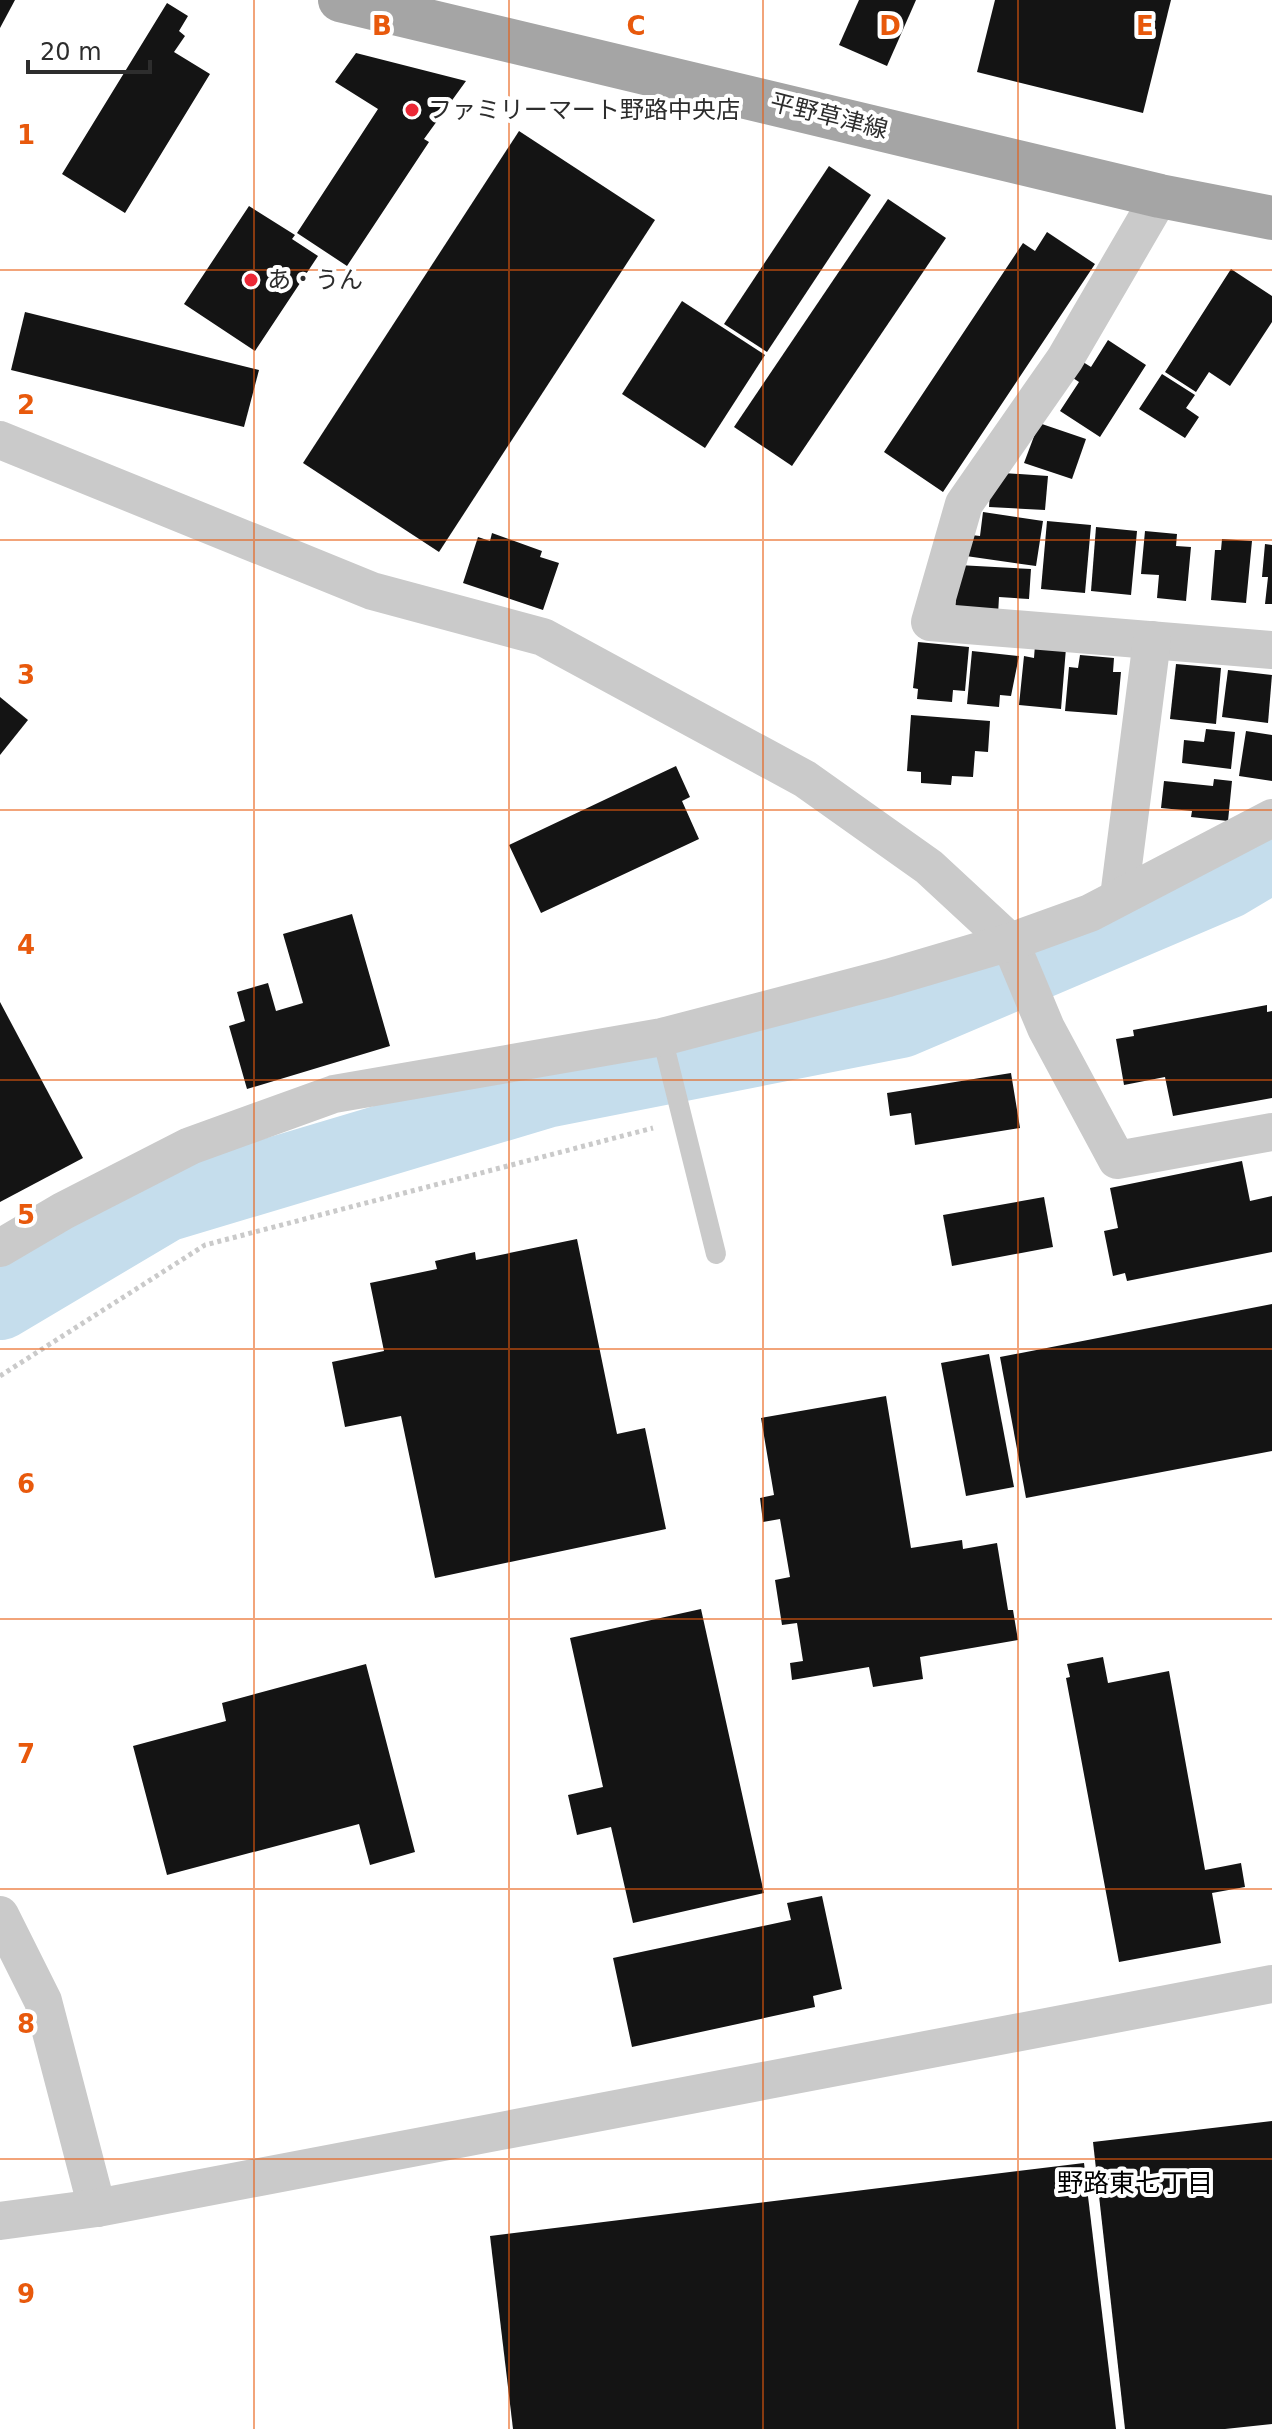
<svg xmlns="http://www.w3.org/2000/svg" width="1272" height="2429" font-family="'DejaVu Sans','Noto Sans JP',sans-serif">
  <style>
    .lines { fill: none; stroke-linecap: round; stroke-linejoin: round }
    .river { stroke: #c5ddec; stroke-width: 72 }
    .building { fill: #141414 }
    .path { stroke: #cacaca; stroke-width: 5; stroke-dasharray: 4 4; stroke-linecap: butt }
    .lane { stroke: #cacaca; stroke-width: 20 }
    .street { stroke: #cacaca; stroke-width: 38 }
    .primary { stroke: #a5a5a5; stroke-width: 44 }
    .grid { fill: none; stroke: #e8590c; stroke-width: 2; stroke-opacity: 0.55 }
    .poi-dot { fill: #eb2836; stroke: #fff; stroke-width: 3 }
    .labels { text-anchor: middle; stroke-width: 8; stroke-linejoin: round; paint-order: stroke }
    .poi-label { font-size: 24px; fill: #2d2d2d; stroke: #fff; text-anchor: start }
    .street-label { font-size: 24px; fill: #2d2d2d; stroke: #fff }
    .neighbourhood-label { font-size: 26px; fill: #000; stroke: #fff }
    .grid-label { font-size: 26px; text-anchor: middle; font-weight: bold; fill: #e8590c; stroke: #fff; stroke-width: 8; stroke-linejoin: round; paint-order: stroke }
  </style>
  <rect width="100%" height="100%" fill="#fff"/>
  <g class="lines">
    <path class="river" d="M0,1304L165,1206L546,1092L901,1022L1227,883L1272,856"/>
  </g>
  <g class="building">
    <path d="M0,0H15L0,28Z"/>
    <path d="M859,0H916L887,66L839,45Z"/>
    <path d="M995,0H1171L1143,113L977,72Z"/>
    <path d="M167,3L188,16L179,31L185,36L174,52L210,74L125,213L62,174Z"/>
    <path d="M356,53L466,81L424,139L429,142L347,266L297,233L378,109L335,82Z"/>
    <path d="M519,131L655,220L439,552L303,463Z"/>
    <path d="M829,166L871,195L767,352L724,324Z"/>
    <path d="M888,199L946,238L792,466L734,427Z"/>
    <path d="M249,206L295,235L292,239L318,256L255,351L184,304Z"/>
    <path d="M1047,232L1095,264L943,492L884,452L1023,243L1035,251Z"/>
    <path d="M1231,269L1272,296V322L1230,386L1209,372L1196,392L1165,372Z"/>
    <path d="M682,301L765,355L705,448L622,394Z"/>
    <path d="M25,312L259,370L244,427L11,370Z"/>
    <path d="M1108,340L1146,365L1100,437L1060,411L1079,382L1073,378L1083,362L1091,367Z"/>
    <path d="M1162,374L1195,395L1186,408L1199,417L1185,438L1139,409Z"/>
    <path d="M1039,423L1086,439L1072,479L1024,463Z"/>
    <path d="M1003,473L1048,476L1045,510L989,507L991,479Z"/>
    <path d="M983,512L1043,521L1036,566L959,555L962,534L980,536Z"/>
    <path d="M1047,521L1091,525L1085,593L1041,589Z"/>
    <path d="M1096,527L1137,531L1131,595L1091,591Z"/>
    <path d="M1145,531L1177,534L1176,546L1191,547L1186,601L1157,598L1159,575L1141,574Z"/>
    <path d="M492,533L542,551L540,557L559,563L543,610L463,583L478,537L490,541Z"/>
    <path d="M1222,539L1252,541L1246,603L1211,600L1215,550H1221Z"/>
    <path d="M1265,544L1272,545V604H1265L1268,577H1262Z"/>
    <path d="M958,565L1031,569L1029,599L999,597L998,615L955,613Z"/>
    <path d="M918,642L969,647L965,691L953,690L952,702L917,699L918,689L913,688Z"/>
    <path d="M1035,645L1066,648L1061,709L1019,705L1024,656L1034,658Z"/>
    <path d="M972,651L1019,656L1011,696L1000,695L999,707L967,704Z"/>
    <path d="M1080,655L1114,658L1113,672H1121L1117,715L1065,711L1069,667L1078,668Z"/>
    <path d="M1176,664L1221,668L1216,724L1170,719Z"/>
    <path d="M1228,670L1272,675L1268,723L1222,717Z"/>
    <path d="M0,697L28,720L0,755Z"/>
    <path d="M911,715L990,721L988,752L975,751L973,777L952,776L951,785L921,783V772L907,771Z"/>
    <path d="M1206,729L1235,732L1231,769L1182,763L1184,740L1204,742Z"/>
    <path d="M1246,731L1272,735V781L1239,776Z"/>
    <path d="M676,766L690,797L682,801L699,839L541,913L509,845Z"/>
    <path d="M1214,779L1232,781L1228,821L1191,817L1192,811L1161,808L1164,781L1213,786Z"/>
    <path d="M352,914L390,1046L247,1089L229,1026L245,1021L237,992L268,983L276,1011L303,1003L283,934Z"/>
    <path d="M0,1002L83,1158L0,1202Z"/>
    <path d="M1267,1005V1012L1272,1011V1098L1173,1116L1165,1077L1124,1085L1116,1039L1134,1036L1133,1030Z"/>
    <path d="M1011,1073L1020,1128L915,1145L911,1113L890,1116L887,1093Z"/>
    <path d="M1242,1161L1250,1201L1272,1196V1252L1127,1281L1125,1273L1113,1276L1104,1231L1118,1228L1110,1188Z"/>
    <path d="M1044,1197L1053,1247L952,1266L943,1215Z"/>
    <path d="M577,1239L617,1434L645,1428L666,1529L435,1578L401,1416L345,1427L332,1362L384,1351L370,1283L437,1269L435,1261L475,1252L476,1260Z"/>
    <path d="M1272,1304V1451L1026,1498L1000,1357Z"/>
    <path d="M989,1354L1014,1487L966,1496L941,1363Z"/>
    <path d="M886,1396L911,1548L962,1540L963,1549L997,1543L1008,1610H1013L1018,1640L920,1657L923,1679L873,1687L869,1667L792,1680L790,1663L803,1661L797,1623L782,1625L775,1580L790,1577L780,1519L763,1522L760,1498L774,1495L761,1418Z"/>
    <path d="M701,1609L764,1893L633,1923L611,1827L577,1835L568,1795L603,1787L570,1638Z"/>
    <path d="M1103,1657L1108,1683L1169,1671L1205,1870L1241,1863L1245,1887L1212,1893L1221,1943L1119,1962L1066,1678L1070,1677L1067,1664Z"/>
    <path d="M366,1664L415,1852L370,1865L359,1824L167,1875L133,1746L226,1721L222,1703Z"/>
    <path d="M822,1896L842,1989L813,1996L815,2007L632,2047L613,1958L791,1920L787,1903Z"/>
    <path d="M1272,2121V2424L1225,2429H1125L1093,2142Z"/>
    <path d="M1084,2163L1116,2429H513L490,2236Z"/>
  </g>
  <g class="lines">
    <path class="path" d="M0,1376L205,1245L653,1128"/>
    <path class="lane" d="M662,1037L716,1254"/>
    <g class="street">
      <path d="M1160,196L1065,359L964,504L930,622L1272,650"/>
      <path d="M0,440L372,591L543,637L805,779L929,867L1010,942L1046,1028L1117,1160L1272,1132"/>
      <path d="M1119,897L1152,640"/>
      <path d="M0,1248L63,1211L190,1146L334,1094L662,1037L888,978L1010,942L1090,913L1272,818"/>
      <path d="M0,1915L43,2001L97,2208"/>
      <path d="M0,2221L97,2208L1272,1984"/>
    </g>
    <path class="primary" d="M340,0L1160,196L1272,218"/>
  </g>
  <path class="grid" d="M254,0V2429M509,0V2429M763,0V2429M1018,0V2429M0,270H1272M0,540H1272M0,810H1272M0,1080H1272M0,1349H1272M0,1619H1272M0,1889H1272M0,2159H1272"/>
  <g class="poi-dot">
    <circle cx="412" cy="110" r="8"/>
    <circle cx="251" cy="280" r="8"/>
  </g>
  <g class="labels">
    <g class="poi-label">
      <text x="428" y="118">ファミリーマート野路中央店</text>
      <text x="267" y="288">あ・うん</text>
    </g>
    <g class="street-label">
      <text transform="translate(829 116) rotate(14)" y="8">平野草津線</text>
    </g>
    <g class="neighbourhood-label">
      <text x="1135" y="2192">野路東七丁目</text>
    </g>
  </g>
  <g class="grid-label">
    <text x="382" y="35">B</text>
    <text x="636" y="35">C</text>
    <text x="890" y="35">D</text>
    <text x="1145" y="35">E</text>
    <text x="26" y="144">1</text>
    <text x="26" y="414">2</text>
    <text x="26" y="684">3</text>
    <text x="26" y="954">4</text>
    <text x="26" y="1224">5</text>
    <text x="26" y="1493">6</text>
    <text x="26" y="1763">7</text>
    <text x="26" y="2033">8</text>
    <text x="26" y="2303">9</text>
  </g>
  <path d="M28 60v12h122v-12" fill="none" stroke="#2d2d2d" stroke-width="4"/>
  <text x="40" y="60" font-size="24" fill="#2d2d2d" stroke="#ffffff" stroke-width="6" paint-order="stroke">20 m</text>
</svg>
